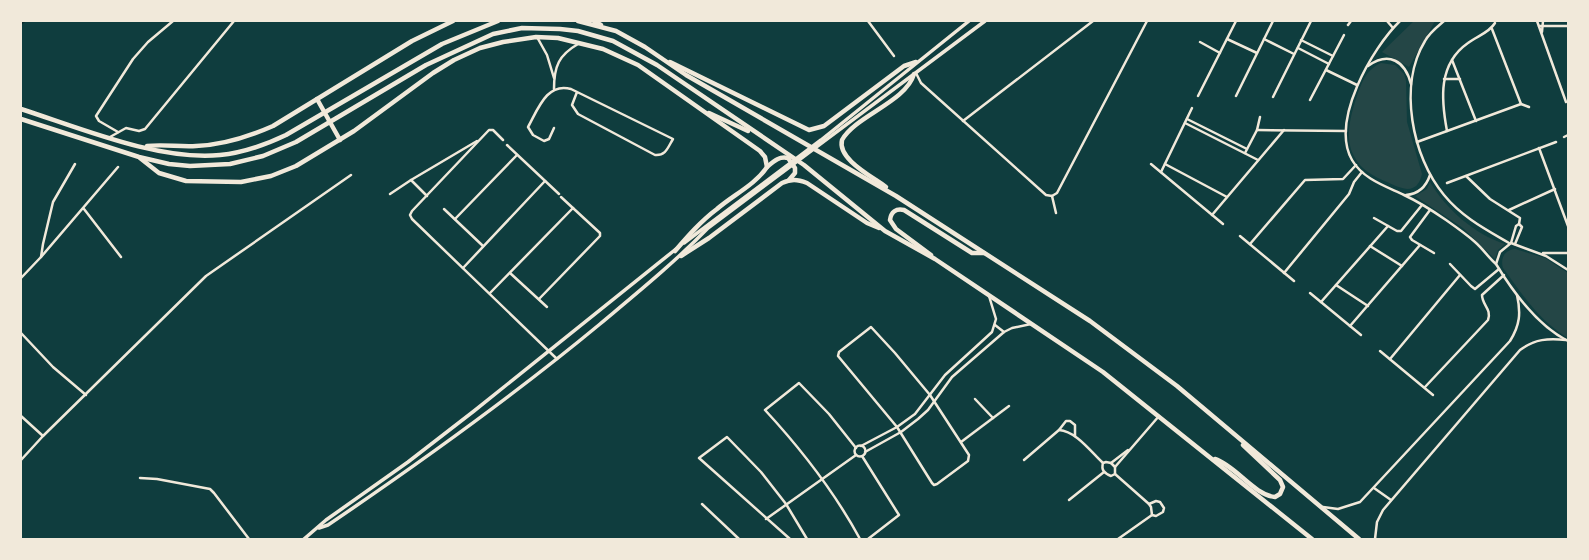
<svg xmlns="http://www.w3.org/2000/svg" width="1589" height="560" font-family="Poppins,sans-serif">
  <style>
    .green { fill: #244646 }
    .lines { fill: none; stroke-linecap: round; stroke-linejoin: round }
    .stream { stroke: #0a2a2b; stroke-width: 2 }
    .minor { stroke: #f1e9da; stroke-width: 2.5 }
    .secondary { stroke: #f1e9da; stroke-width: 3.5 }
    .trunk { stroke: #f1e9da; stroke-width: 4.5 }
  </style>
  <rect width="100%" height="100%" fill="#0f3d3e"/>
  <g class="green">
    <path d="M1414,21H1435L1409,67L1382,52Z"/>
    <path d="M1381,63L1395,65L1404,74L1406,81L1407,122L1422,174C1417,196 1402,189 1387,182C1373,176 1361,170 1354,156C1344,138 1351,114 1357,96C1362,82 1366,70 1381,63Z"/>
    <path d="M1430,182C1446,209 1474,234 1505,244L1498,250L1495,259L1463,228L1415,196L1427,189Z"/>
    <path d="M1515,249L1545,258L1568,273V338C1539,321 1523,295 1503,268C1500,258 1505,250 1515,249Z"/>
  </g>
  <g class="lines">
    <path class="stream" d="M21,24L25,21"/>
    <g class="minor">
      <path d="M868,21L894,56"/>
      <path d="M1387,21L1393,28"/>
      <path d="M1400,21C1372,48 1330,121 1352,160C1363,179 1385,186 1404,195C1419,202 1433,211 1446,220C1456,227 1466,234 1475,242C1483,249 1489,258 1496,264"/>
      <path d="M1444,21C1437,27 1429,33 1425,41C1398,85 1412,157 1444,195C1462,217 1485,229 1509,243"/>
      <path d="M1537,21L1566,102"/>
      <path d="M1348,25L1351,21"/>
      <path d="M1539,26H1568"/>
      <path d="M1492,29L1521,104"/>
      <path d="M1542,32L1543,21"/>
      <path d="M537,37L547,55L554,78"/>
      <path d="M1227,39L1257,53"/>
      <path d="M1264,39L1294,54"/>
      <path d="M1301,40L1333,56"/>
      <path d="M1200,42L1220,53"/>
      <path d="M1298,48L1329,64"/>
      <path d="M1452,60L1476,121"/>
      <path d="M1368,66C1389,51 1405,61 1411,84"/>
      <path d="M1326,70L1357,85"/>
      <path d="M916,73L921,83L1046,195L1052,196"/>
      <path d="M1444,79H1460"/>
      <path d="M554,89C554,66 559,55 578,44"/>
      <path d="M1198,96L1236,21"/>
      <path d="M1236,96L1273,21"/>
      <path d="M1273,97L1311,21"/>
      <path d="M1310,100L1344,35"/>
      <path d="M1187,119L1247,149"/>
      <path d="M963,121L1093,21"/>
      <path d="M1185,123L1258,160"/>
      <path d="M554,128L549,139L544,141L533,135L528,127C538,109 547,82 571,89L673,139C668,147 666,156 655,155L578,114L572,105L577,92"/>
      <path d="M1257,130L1346,131"/>
      <path d="M1447,131C1441,99 1438,64 1468,43C1477,36 1489,33 1495,23"/>
      <path d="M118,132L99,121L96,116L133,59L148,42L173,21"/>
      <path d="M110,137L126,128L139,131L145,129L234,21"/>
      <path d="M1564,137L1568,135"/>
      <path d="M503,140L493,130H489L412,211L410,215L412,219L557,359"/>
      <path d="M1417,142L1521,104L1529,107"/>
      <path d="M507,145L559,194"/>
      <path d="M1539,148L1568,226"/>
      <path d="M1245,153L1257,130L1260,117"/>
      <path d="M1151,164L1223,224"/>
      <path d="M1165,164L1227,197"/>
      <path d="M1161,172L1192,108"/>
      <path d="M1466,176L1490,199L1520,218L1519,224L1522,227L1515,244"/>
      <path d="M411,180L427,196"/>
      <path d="M1447,183L1556,142"/>
      <path d="M390,194L411,180L477,141"/>
      <path d="M1406,195C1419,194 1426,187 1430,175"/>
      <path d="M1052,196L1057,193L1147,21"/>
      <path d="M1052,196L1056,213"/>
      <path d="M84,209L121,257"/>
      <path d="M444,209L483,246"/>
      <path d="M1430,210L1410,237L1412,240L1434,253"/>
      <path d="M1509,210L1555,189"/>
      <path d="M1212,215L1284,130"/>
      <path d="M1374,218L1397,231H1401L1422,205"/>
      <path d="M455,219L517,155"/>
      <path d="M1240,236L1294,281"/>
      <path d="M1511,243L1516,226L1519,224"/>
      <path d="M1250,244L1305,180L1343,179L1356,165"/>
      <path d="M1370,246L1402,266"/>
      <path d="M1543,253H1568"/>
      <path d="M41,257L43,244L53,202L75,164"/>
      <path d="M1450,264L1471,286L1475,289L1499,269"/>
      <path d="M463,268L545,181"/>
      <path d="M1568,270L1546,256L1511,243L1500,252L1496,264C1513,292 1538,326 1568,341"/>
      <path d="M510,273L547,307"/>
      <path d="M1284,273L1349,194L1354,182L1362,172"/>
      <path d="M21,278L41,257L118,167"/>
      <path d="M1336,285L1368,306"/>
      <path d="M490,293L573,208"/>
      <path d="M1310,293L1361,335"/>
      <path d="M539,299L600,236V233L561,197"/>
      <path d="M1321,302L1388,226"/>
      <path d="M995,325L1004,332"/>
      <path d="M1350,326L1420,245"/>
      <path d="M871,327L895,353L930,395L969,455L968,461L937,484L934,485L932,483L897,427L838,356L839,352Z"/>
      <path d="M21,333L53,367L86,395"/>
      <path d="M1380,351L1433,395"/>
      <path d="M1390,359L1460,275"/>
      <path d="M1425,387L1488,320C1492,309 1482,305 1482,295L1504,275"/>
      <path d="M975,399L993,418"/>
      <path d="M21,416L43,436"/>
      <path d="M1059,430C1076,431 1091,452 1103,463"/>
      <path d="M961,442L1009,406"/>
      <circle cx="860" cy="451" r="5.5"/>
      <path d="M861,446L897,427L915,414L945,375L992,332L996,319L989,296"/>
      <path d="M856,448L829,414L799,383L765,410C802,450 834,491 860,539"/>
      <path d="M865,452L901,432L918,419L928,410L952,377L1004,332L1012,328L1031,324"/>
      <path d="M862,456L899,515L868,539"/>
      <path d="M21,460L43,436L206,276L351,175"/>
      <path d="M1024,460L1059,430L1066,421H1070L1075,425V436"/>
      <path d="M1106,462L1111,463L1115,467V474L1111,476C1104,473 1101,470 1103,463Z"/>
      <path d="M1111,463L1128,450"/>
      <path d="M1115,467L1159,416"/>
      <path d="M1115,474L1149,504L1151,507L1152,515"/>
      <path d="M140,478L157,479L210,489L214,493L249,539"/>
      <path d="M1374,488L1391,500"/>
      <path d="M1069,500L1104,472"/>
      <path d="M702,504L739,539"/>
      <path d="M1323,507L1338,509L1360,502L1510,341C1520,325 1521,313 1517,295"/>
      <path d="M766,519L856,455"/>
      <path d="M790,539L699,458L727,437L761,472L786,504L807,539"/>
      <path d="M1118,539L1152,515L1156,516L1163,512L1164,508L1160,502L1156,501L1149,504"/>
      <path d="M1375,539L1377,522L1383,510L1520,350C1535,339 1548,338 1566,340"/>
    </g>
    <g class="secondary">
      <path d="M684,243L821,140L969,21"/>
      <path d="M319,528L328,525C421,462 513,396 600,324C637,293 674,263 708,228L985,21"/>
      <path d="M304,539L326,520L408,462L474,411L676,249"/>
    </g>
    <g class="trunk">
      <path d="M578,21L616,31L645,47L686,75L896,196L1090,321L1177,386L1359,539"/>
      <path d="M594,21L601,25"/>
      <path d="M670,62L809,130L824,126L904,66L916,62"/>
      <path d="M317,99L340,140"/>
      <path d="M21,109C80,128 158,161 220,155C243,153 265,145 286,135L442,44L498,21"/>
      <path d="M709,113L748,131"/>
      <path d="M21,119L139,157L169,164L190,166L230,164L263,156L296,142L426,65L493,34L522,28L560,29L578,31L613,41L657,65L804,165L885,231L935,259L1103,372L1312,539"/>
      <path d="M147,146C163,144 179,147 196,146C224,145 248,137 273,126L412,41L453,21"/>
      <path d="M140,158L159,173L186,181L241,182L271,176L296,166L354,131L433,73L454,60L480,48L503,42L536,37L558,38L603,49L638,65L760,151L765,157L767,167C755,185 733,195 717,209C701,221 688,236 675,251"/>
      <path d="M767,167C774,161 779,156 788,158L795,168V173L789,180"/>
      <path d="M886,187C873,177 837,159 842,140C855,116 906,102 914,74"/>
      <path d="M931,255L896,229L890,220C891,212 896,208 904,210L972,253H984"/>
      <path d="M681,256L709,238L782,183C791,179 797,179 807,183L867,223L879,228"/>
      <path d="M1215,459C1236,466 1254,495 1275,497L1280,494L1283,487L1280,480L1243,445"/>
    </g>
  </g>
  <rect width="1589" height="560" fill="none" stroke="#f1e9da" stroke-width="44"/>
</svg>
